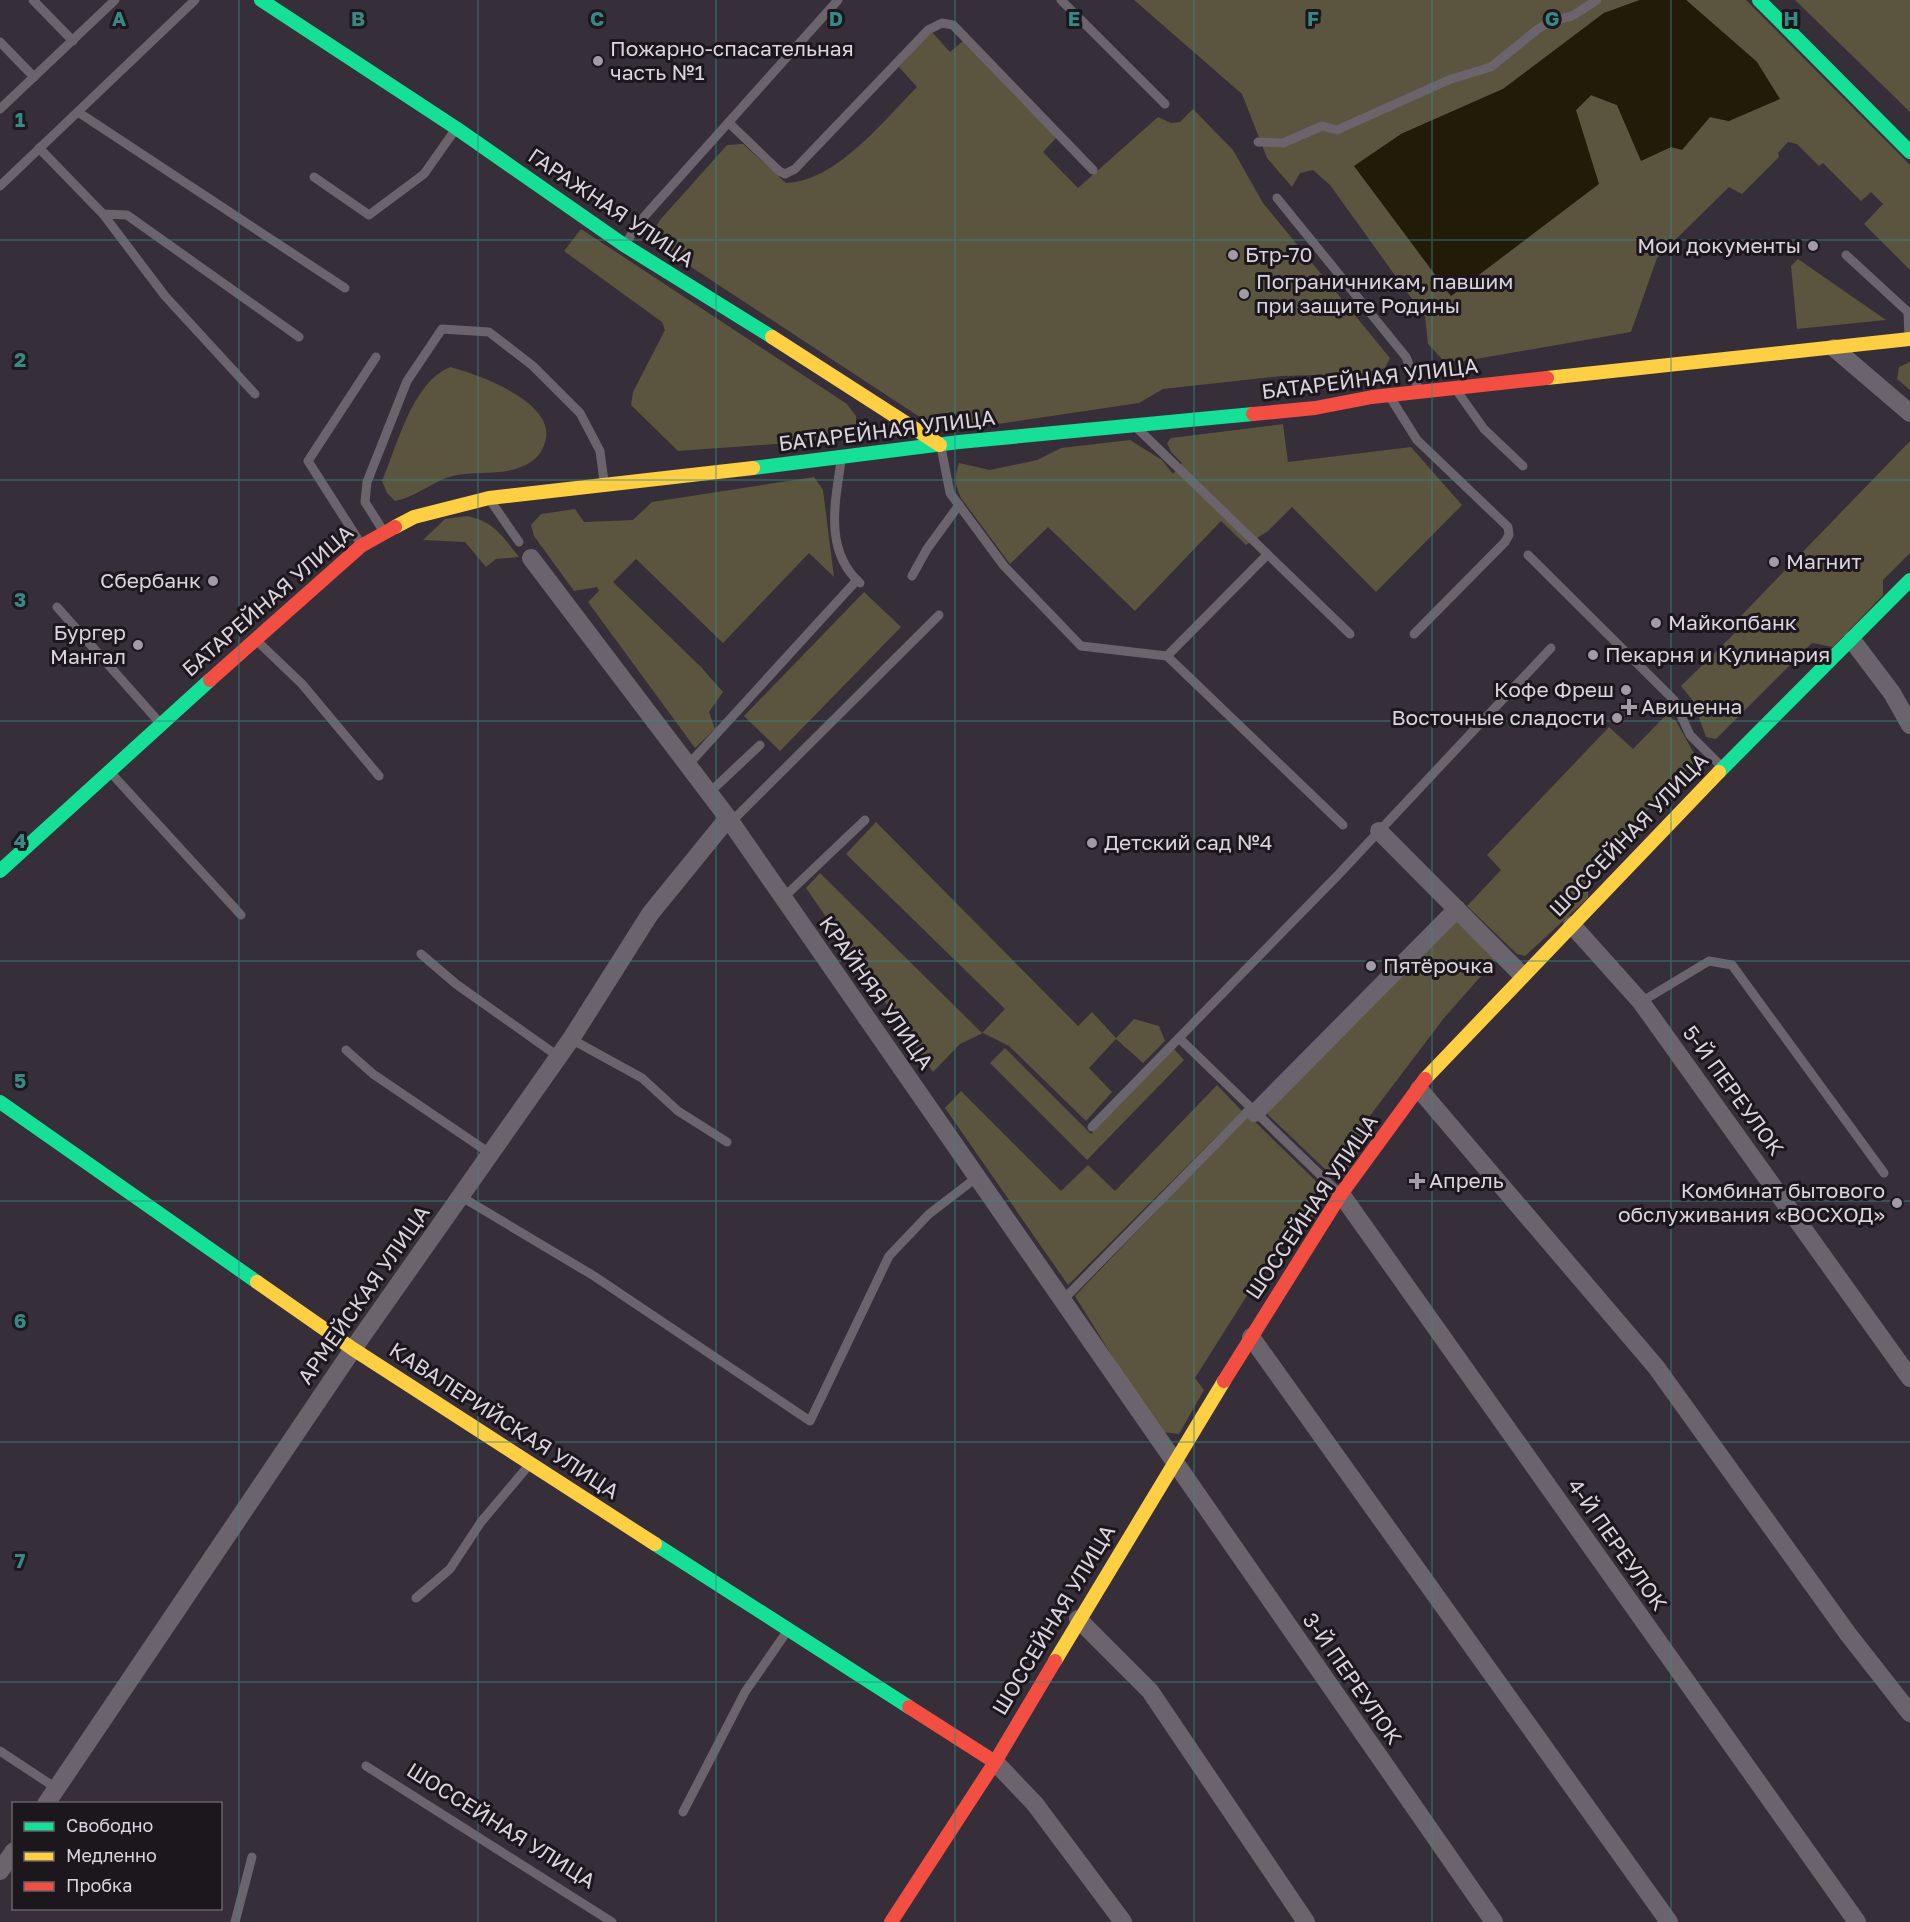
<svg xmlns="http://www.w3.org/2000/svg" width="1910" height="1922" font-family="'Golos Text',sans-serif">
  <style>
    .green { fill: #5b543e }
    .water { fill: #211b07 }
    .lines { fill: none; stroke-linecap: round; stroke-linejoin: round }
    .lane { stroke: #6b646c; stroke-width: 9 }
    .street { stroke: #6b646c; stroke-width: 18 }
    .fast { stroke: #16e098; stroke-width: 14 }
    .slow { stroke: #ffcf43; stroke-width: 14 }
    .jam { stroke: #f24e42; stroke-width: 14 }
    .grid { fill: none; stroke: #388984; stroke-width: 1.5; stroke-opacity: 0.55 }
    .poi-dot { fill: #a29aa4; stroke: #1c161d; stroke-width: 2 }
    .labels { text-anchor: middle; stroke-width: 6; stroke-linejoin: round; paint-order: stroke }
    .poi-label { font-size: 21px; fill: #dcd4de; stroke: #1c161d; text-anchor: start }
    .street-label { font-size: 21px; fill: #dcd4de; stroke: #1c161d }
    .grid-label { font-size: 20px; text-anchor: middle; font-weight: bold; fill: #388984; stroke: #1c161d; stroke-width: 6; stroke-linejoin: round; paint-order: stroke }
  </style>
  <rect width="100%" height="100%" fill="#362e38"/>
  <g class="green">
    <path d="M1134,0H1640L1604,13L1503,89L1401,134L1576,110L1591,95L1617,105L1641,160L1671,147L1682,149L1710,117L1729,121L1757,62L1686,0H1746L1910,165V270L1864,224L1883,204L1871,192L1861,201L1823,163L1819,166L1797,144L1788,142L1778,153L1779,157L1742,194L1729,187L1657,258L1631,332L1459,362L1442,359L1428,344L1425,317L1330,185L1313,170L1300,173L1292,187L1267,158L1242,94Z"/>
    <path d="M1795,0H1910V112Z"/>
    <path d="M931,31L950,52L963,41L1057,137L1043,152L1078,188L1158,117L1171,123L1180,122L1193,109L1233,150L1263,203L1390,358L1385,368L1359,374L1282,376L1163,389L1139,403L950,431L932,425L662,248L655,241L654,230L660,220L727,145L743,144L786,183C837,181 883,121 917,87L899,67Z"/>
    <path d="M581,229L847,404L856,416V431L846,439L678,451L631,405L633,392L665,330L662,322L564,251Z"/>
    <path d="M1798,259L1886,320L1797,329L1791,266Z"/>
    <path d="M1910,362V390L1897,379L1899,367Z"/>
    <path d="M450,367C478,374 558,403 545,442C542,454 533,463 521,467C500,476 475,470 453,476C432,481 417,497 395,501L387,493L382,481C398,444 412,383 450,367Z"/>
    <path d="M1283,424L1288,462L1411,447L1462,505L1376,592L1292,507L1268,531L1246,545L1221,521L1135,611L1048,527L1010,564L961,498C955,485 954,477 959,463L990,470L1037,460L1061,448L1130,440L1162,460L1173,474L1182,463L1171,452L1167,443L1171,438Z"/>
    <path d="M1910,441V553L1883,580V595L1833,647L1812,643L1716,739L1706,737L1693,701L1681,686L1741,627L1737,620Z"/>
    <path d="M814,477L823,490L834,577L809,553L723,643L636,559L613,582L701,667L723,692L709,712L715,729L695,748L588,602L599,591L597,587L574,591L534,536L531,525L541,514L575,509L584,522L633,520L652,502Z"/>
    <path d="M467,516C495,522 502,536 519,557L496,559L486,567L465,542L423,540L445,519Z"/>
    <path d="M864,592L901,627L780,751L744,716Z"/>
    <path d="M1666,715L1676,721L1696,757L1695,762L1589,869L1588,898L1525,956L1517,954L1467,906L1501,870L1487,855L1609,727L1633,749Z"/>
    <path d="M876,822L1078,1026L1092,1012L1116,1038L1134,1019L1159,1026L1165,1041L1143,1063L1116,1039L1089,1068L1112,1092L1086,1121L1009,1046L983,1033L960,1044L933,1072L806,888L820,873L982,1033L1005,1009L846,854Z"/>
    <path d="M1458,917L1498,957L1444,1018L1366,1121L1374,1130L1347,1169L1340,1173L1325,1169L1265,1112Z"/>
    <path d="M1005,1048L1091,1134L1174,1049L1184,1060L1087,1160L990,1063Z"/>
    <path d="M1217,1085L1242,1111L1068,1285L945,1108L961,1091L1061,1191L1088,1165L1115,1191Z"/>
    <path d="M1248,1115L1319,1184L1326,1198L1311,1219L1299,1213L1195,1378L1204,1390L1179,1434L1162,1432L1155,1425L1075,1296Z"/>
  </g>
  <path class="water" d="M1640,0H1686L1757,62L1780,99L1729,121L1710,117L1682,150L1671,147L1641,161L1617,105L1591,95L1576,110L1599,184L1451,296L1354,166L1401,134L1503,89L1604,13Z"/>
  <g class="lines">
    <g class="lane">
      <path d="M33,0L73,41"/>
      <path d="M1061,0L1165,104"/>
      <path d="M0,42L34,77"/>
      <path d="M0,109L115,0"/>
      <path d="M78,112L345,288"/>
      <path d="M729,123L779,171L785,174L795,169L928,30L942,23L953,25L1093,170"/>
      <path d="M1258,142L1283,143L1322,126L1337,130L1451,79L1491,67L1538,29L1551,21L1572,16L1597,0"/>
      <path d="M39,148L103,214L165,296L255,394"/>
      <path d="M314,177L369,215L424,174L455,130"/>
      <path d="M0,186L195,0"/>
      <path d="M1277,198L1406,357L1419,390"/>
      <path d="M103,214L127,215L299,337"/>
      <path d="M625,244L642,219L838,0"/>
      <path d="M1846,255L1908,312L1909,337"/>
      <path d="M1457,391L1484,429L1523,466"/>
      <path d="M1390,397L1417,440L1508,527L1509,535L1505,542L1414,634"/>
      <path d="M1138,429L1350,634"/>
      <path d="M941,447L950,493L1004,566L1081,646L1167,656L1267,555"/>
      <path d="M841,461C835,503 824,551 860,583"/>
      <path d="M490,500L519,542"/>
      <path d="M384,532L365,502L367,482L407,381L442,329L489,332L533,366L580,413L600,451L604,481"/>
      <path d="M361,544L308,461L376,357"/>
      <path d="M1528,555L1674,700L1690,735L1721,766"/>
      <path d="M912,576L927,549L959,505"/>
      <path d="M57,607L160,723"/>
      <path d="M256,640L302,684L379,776"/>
      <path d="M1167,656L1343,825"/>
      <path d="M688,765L857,580"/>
      <path d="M111,773L241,915"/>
      <path d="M709,793L760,745"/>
      <path d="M731,822L939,615"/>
      <path d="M783,898L865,820"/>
      <path d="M421,954L456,984L559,1057"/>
      <path d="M1641,1002L1709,961L1732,965L1884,1173"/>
      <path d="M1179,1038L1339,1193"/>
      <path d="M571,1039L642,1078L678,1111L727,1142"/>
      <path d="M346,1050L373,1074L491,1154"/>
      <path d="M1092,1127L1338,875L1551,648"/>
      <path d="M460,1196L594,1276L810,1421L889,1256L929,1214L976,1178"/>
      <path d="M1062,1301L1250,1109"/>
      <path d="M416,1598L450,1569L481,1522L529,1465"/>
      <path d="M0,1751L56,1788"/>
      <path d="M366,1766L612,1922"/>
      <path d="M683,1812L745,1692L788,1630"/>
      <path d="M235,1922L252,1857"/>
    </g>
    <g class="street">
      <path d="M1834,348L1910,413"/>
      <path d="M531,558L728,818L1494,1922"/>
      <path d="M1852,640L1892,693L1910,725"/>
      <path d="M1379,831L1522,975"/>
      <path d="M1572,925L1641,1002L1910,1378"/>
      <path d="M1419,1089L1656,1367L1848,1634L1910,1713"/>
      <path d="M1255,1113L1457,909"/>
      <path d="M1341,1194L1857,1922"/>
      <path d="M1251,1337L1669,1922"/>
      <path d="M1078,1619L1150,1691L1306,1922"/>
      <path d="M995,1762L1035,1804L1123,1922"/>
      <path d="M46,1804L353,1349L571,1039L650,914L728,818"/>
      <path d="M0,1871L14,1851"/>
    </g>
    <g class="fast">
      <path d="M261,0L456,128L624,245L772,337"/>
      <path d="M1759,0L1910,152"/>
      <path d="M753,468L959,442L1253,414"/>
      <path d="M1719,772L1910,580"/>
      <path d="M0,871L210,680"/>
      <path d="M0,1102L257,1282"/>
      <path d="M655,1544L909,1707"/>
    </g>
    <g class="slow">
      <path d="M772,337L940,445"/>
      <path d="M1547,378L1910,339"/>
      <path d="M395,527L414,517L489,498L753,468"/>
      <path d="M1425,1079L1719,772"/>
      <path d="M257,1282L353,1349L655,1544"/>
      <path d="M1055,1661L1224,1381"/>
    </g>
    <g class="jam">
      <path d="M1253,414L1315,408L1372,397L1547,378"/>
      <path d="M210,680L361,546L395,527"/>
      <path d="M1224,1381L1341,1194L1425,1079"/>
      <path d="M909,1707L995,1762"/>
      <path d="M891,1922L995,1762L1055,1661"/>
    </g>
  </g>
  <path class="grid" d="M239,0V1922M478,0V1922M716,0V1922M955,0V1922M1194,0V1922M1432,0V1922M1671,0V1922M0,240H1910M0,480H1910M0,721H1910M0,961H1910M0,1201H1910M0,1442H1910M0,1682H1910"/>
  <g class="poi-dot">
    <circle cx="598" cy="61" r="6"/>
    <circle cx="1813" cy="246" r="6"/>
    <circle cx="1233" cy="255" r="6"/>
    <circle cx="1244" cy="294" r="6"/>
    <circle cx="1774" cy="562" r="6"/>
    <circle cx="213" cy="581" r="6"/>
    <circle cx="1656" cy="623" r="6"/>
    <circle cx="138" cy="645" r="6"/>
    <circle cx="1593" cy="655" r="6"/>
    <circle cx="1626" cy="690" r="6"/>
    <path d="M1626 698h6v6h6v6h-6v6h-6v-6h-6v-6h6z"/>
    <circle cx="1617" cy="718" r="6"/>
    <circle cx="1092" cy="843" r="6"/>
    <circle cx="1371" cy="966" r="6"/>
    <path d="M1414 1172h6v6h6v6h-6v6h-6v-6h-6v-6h6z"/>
    <circle cx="1897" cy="1203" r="6"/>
  </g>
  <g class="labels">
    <g class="poi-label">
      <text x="610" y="56">Пожарно-спасательная<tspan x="610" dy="24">часть №1</tspan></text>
      <text x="1801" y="253" text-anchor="end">Мои документы</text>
      <text x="1245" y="262">Бтр-70</text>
      <text x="1256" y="289">Пограничникам, павшим<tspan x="1256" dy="24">при защите Родины</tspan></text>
      <text x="1786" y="569">Магнит</text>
      <text x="201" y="588" text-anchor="end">Сбербанк</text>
      <text x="1668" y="630">Майкопбанк</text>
      <text x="126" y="640" text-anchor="end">Бургер<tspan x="126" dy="24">Мангал</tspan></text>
      <text x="1605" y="662">Пекарня и Кулинария</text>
      <text x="1614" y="697" text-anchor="end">Кофе Фреш</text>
      <text x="1641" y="714">Авиценна</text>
      <text x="1605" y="725" text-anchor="end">Восточные сладости</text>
      <text x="1104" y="850">Детский сад №4</text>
      <text x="1383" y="973">Пятёрочка</text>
      <text x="1429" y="1188">Апрель</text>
      <text x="1885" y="1198" text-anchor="end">Комбинат бытового<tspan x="1885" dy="24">обслуживания «ВОСХОД»</tspan></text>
    </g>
    <g class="street-label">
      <text transform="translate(611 208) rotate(34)" y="7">ГАРАЖНАЯ УЛИЦА</text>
      <text transform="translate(1370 379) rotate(-7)" y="7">БАТАРЕЙНАЯ УЛИЦА</text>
      <text transform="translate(887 431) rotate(-7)" y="7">БАТАРЕЙНАЯ УЛИЦА</text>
      <text transform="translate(268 601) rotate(-41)" y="7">БАТАРЕЙНАЯ УЛИЦА</text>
      <text transform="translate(1629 835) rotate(-46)" y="7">ШОССЕЙНАЯ УЛИЦА</text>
      <text transform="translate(876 993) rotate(55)" y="7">КРАЙНЯЯ УЛИЦА</text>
      <text transform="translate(1733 1091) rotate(54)" y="7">5-Й ПЕРЕУЛОК</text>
      <text transform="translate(1312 1207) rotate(-56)" y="7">ШОССЕЙНАЯ УЛИЦА</text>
      <text transform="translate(364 1295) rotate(-55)" y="7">АРМЕЙСКАЯ УЛИЦА</text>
      <text transform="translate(504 1421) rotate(33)" y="7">КАВАЛЕРИЙСКАЯ УЛИЦА</text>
      <text transform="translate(1617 1545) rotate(55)" y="7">4-Й ПЕРЕУЛОК</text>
      <text transform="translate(1054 1620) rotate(-59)" y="7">ШОССЕЙНАЯ УЛИЦА</text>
      <text transform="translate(1352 1679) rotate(55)" y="7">3-Й ПЕРЕУЛОК</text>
      <text transform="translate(501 1826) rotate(32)" y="7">ШОССЕЙНАЯ УЛИЦА</text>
    </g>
  </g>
  <g class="grid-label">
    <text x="119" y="26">A</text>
    <text x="358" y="26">B</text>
    <text x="597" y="26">C</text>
    <text x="836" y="26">D</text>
    <text x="1074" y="26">E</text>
    <text x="1313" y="26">F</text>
    <text x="1552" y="26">G</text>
    <text x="1791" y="26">H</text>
    <text x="20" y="127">1</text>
    <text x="20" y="367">2</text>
    <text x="20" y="607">3</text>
    <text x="20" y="848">4</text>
    <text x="20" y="1088">5</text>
    <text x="20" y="1328">6</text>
    <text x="20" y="1568">7</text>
  </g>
  <rect x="12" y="1802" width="210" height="108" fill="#1c161d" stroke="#69626a" stroke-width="1.5"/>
  <rect x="24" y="1822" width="30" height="9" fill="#16e098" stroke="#69626a" stroke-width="1.5"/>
  <text x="66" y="1832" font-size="18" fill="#dcd4de">Свободно</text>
  <rect x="24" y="1852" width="30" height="9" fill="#ffcf43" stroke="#69626a" stroke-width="1.5"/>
  <text x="66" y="1862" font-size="18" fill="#dcd4de">Медленно</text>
  <rect x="24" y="1882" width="30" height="9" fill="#f24e42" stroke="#69626a" stroke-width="1.5"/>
  <text x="66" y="1892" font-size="18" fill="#dcd4de">Пробка</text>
</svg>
